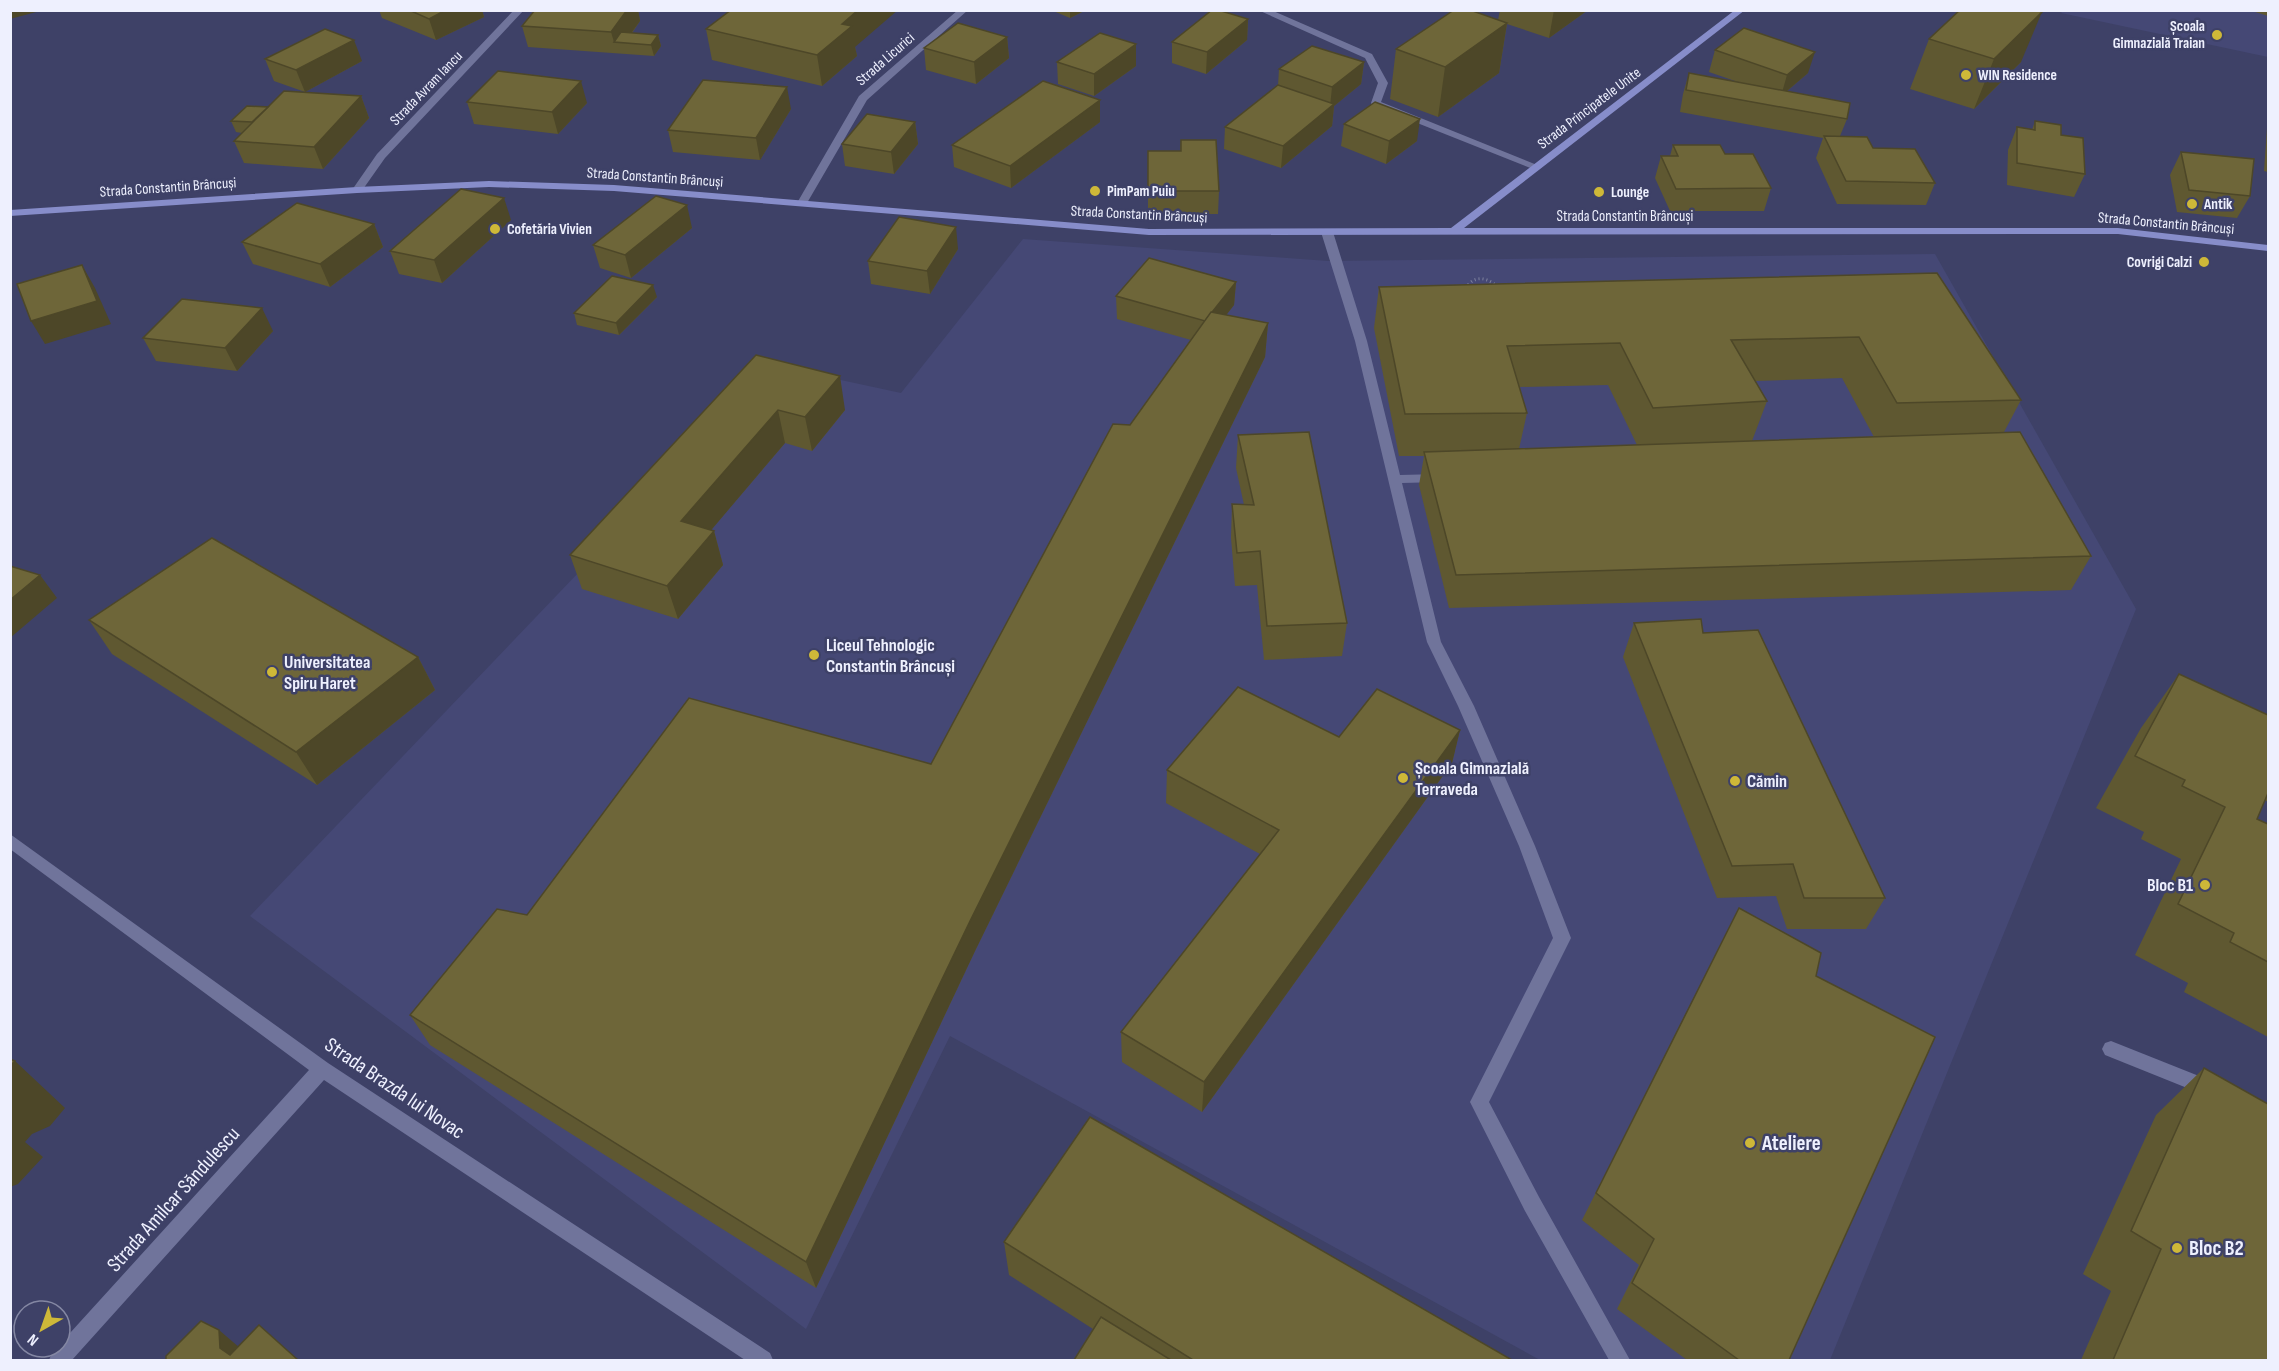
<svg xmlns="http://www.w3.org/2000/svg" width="2279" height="1371" font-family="'Sofia Sans Condensed',sans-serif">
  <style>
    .built { fill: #454875 }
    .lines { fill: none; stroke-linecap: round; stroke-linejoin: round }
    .path { stroke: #7d809d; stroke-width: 3; stroke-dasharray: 1 3; stroke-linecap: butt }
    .lane { fill: #70749b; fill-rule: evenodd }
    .street { fill: #70749b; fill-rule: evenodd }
    .secondary { fill: #878dca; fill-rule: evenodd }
    .wall { fill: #5f5831; fill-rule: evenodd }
    .shaded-wall { fill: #4d4728 }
    .building { fill: #6e6639; stroke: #4d4728; stroke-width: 1.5 }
    .poi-dot { fill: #ceb838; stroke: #3e4167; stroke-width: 2 }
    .labels { text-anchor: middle; stroke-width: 5; stroke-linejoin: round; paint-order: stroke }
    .far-poi-label { font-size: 15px; font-weight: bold; fill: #eef0fe; stroke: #3e4167; text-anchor: start }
    .far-street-label { font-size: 15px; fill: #eef0fe; stroke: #3e4167 }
    .poi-label { font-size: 18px; font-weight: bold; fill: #eef0fe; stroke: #3e4167; text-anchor: start }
    .near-street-label { font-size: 21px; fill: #eef0fe; stroke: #3e4167 }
    .near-poi-label { font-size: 21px; font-weight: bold; fill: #eef0fe; stroke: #3e4167; text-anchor: start }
  </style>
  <rect width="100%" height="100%" fill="#3e4167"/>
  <g class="built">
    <path d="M2064,10L2268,11V57L2061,13Z"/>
    <path d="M1023,239L1328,261L1935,254L2136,609L1830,1360H1540L950,1036L806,1329L250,916L776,366L901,393Z"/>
  </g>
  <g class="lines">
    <path class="path" d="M1466,288C1474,275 1486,277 1497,286"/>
    <g class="lane">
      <path d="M1258,10H1271L1372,54L1388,83L1381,102L1542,167L1537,170L1533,169L1372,105L1371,103L1378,83L1365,58Z"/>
      <path d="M1327,229L1333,232L1367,341L1400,475L1440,474L1447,478L1440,482L1402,483L1441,642L1474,706L1535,846L1571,938L1489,1102L1539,1197L1630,1360H1609L1525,1211L1470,1102L1553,938L1519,846L1458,706L1427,642L1355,341L1321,232Z"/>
      <path d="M2111,1041L2214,1082L2216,1088L2214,1094L2207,1096L2105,1055L2102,1049L2105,1043Z"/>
    </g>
    <g class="street">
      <path d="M514,10H524L385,158L361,192H353L352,190L377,154Z"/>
      <path d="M958,10H968L867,100L807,203L806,205H798L797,203L859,96Z"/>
      <path d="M10,834L328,1063L770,1353L773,1360H745L324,1080L72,1360H49L52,1353L60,1347V1344L309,1070L10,849Z"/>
    </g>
    <path class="secondary" d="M1735,10H1745L1464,228H2118L2268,245V251L2118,234L1149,235L614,191L489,187L357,193L10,216V210L357,187L489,181L614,185L1149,229L1451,228Z"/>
  </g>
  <g class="wall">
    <path d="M379,10H482L484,17L436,40L382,18Z"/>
    <path d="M535,10H638L640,21L632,33L658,35L661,46L654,56L528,47L522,26Z"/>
    <path d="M1051,10H1086L1070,18Z"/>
    <path d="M1500,10H1588L1549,38L1507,24L1499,73L1438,117L1390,99L1396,49L1498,20Z"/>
    <path d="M2249,10H2268V16Z"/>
    <path d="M1248,19L1247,40L1206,74L1172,63V42Z"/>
    <path d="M706,29L855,47L857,56L822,86L712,60Z"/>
    <path d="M1007,37L1009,58L976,84L926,70L924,48Z"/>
    <path d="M1929,39L2021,62L1974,109L1910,89Z"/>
    <path d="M1715,50L1808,73L1787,91L1847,119L1840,136L1873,148L1935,183L1926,205L1837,204L1816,158L1823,138L1680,112L1683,94L1689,73L1738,82L1709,72Z"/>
    <path d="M265,59L362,61L305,92L274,81Z"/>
    <path d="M1057,62L1136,66L1094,96L1058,84Z"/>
    <path d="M1364,62L1361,84L1334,106L1332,126L1281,168L1224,149L1225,127L1278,86L1279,69Z"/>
    <path d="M361,96L369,118L323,169L244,163L234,141L242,133L236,132L231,121L268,107Z"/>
    <path d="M1100,100V122L1011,188L954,167L952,145Z"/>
    <path d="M467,102L587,103L558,134L474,124Z"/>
    <path d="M791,109L760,160L673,152L668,130Z"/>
    <path d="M2268,114V172L2264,171Z"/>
    <path d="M2035,121L2085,174L2074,197L2007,185L2008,150L2017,127L2032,130Z"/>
    <path d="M915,122L918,144L894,174L845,166L842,144Z"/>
    <path d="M1344,124L1417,141L1386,164L1341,146Z"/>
    <path d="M1181,140L1219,191L1218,214H1148V151H1180Z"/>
    <path d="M1673,145L1725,154L1771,188L1764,211H1670L1655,178L1661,156H1670Z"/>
    <path d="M2181,152L2250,196L2237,218L2177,212L2170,175Z"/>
    <path d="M511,220L442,283L399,274L390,251Z"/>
    <path d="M374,224L383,247L330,287L253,264L242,242Z"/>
    <path d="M692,228L631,278L600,268L593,245Z"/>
    <path d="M958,249L930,294L871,284L868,261Z"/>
    <path d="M1937,273L2021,400L2004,432L2091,556L2071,590L1449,608L1419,485L1424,456H1399L1374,328L1379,287ZM1842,378L1874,437L1752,441L1767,401L1755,381ZM1608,385L1637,445L1519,449L1527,413L1519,387Z"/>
    <path d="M1236,282L1234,305L1226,315L1268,323L1265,357L975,951L816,1288L430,1045L410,1015L527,915L931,764L1130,425L1191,340L1117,319L1116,296Z"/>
    <path d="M657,297L619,335L577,325L574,313Z"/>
    <path d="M273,331L237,371L156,361L143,338Z"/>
    <path d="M756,355L845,410L812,451L785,443L711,530L714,531L723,565L678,619L582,589L570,555Z"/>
    <path d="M1238,435L1347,623L1342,656L1264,660L1257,585L1235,586L1231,538L1232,504L1244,505L1236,468Z"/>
    <path d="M89,620L418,657L435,690L317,785L112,654Z"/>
    <path d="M1634,623L1703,633L1885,898L1866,929H1787L1776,896L1717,898L1623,657Z"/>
    <path d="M2179,674L2268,715V802L2265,800L2257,819L2268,824V1037L2184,992L2188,983L2135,955L2181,859L2141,839L2144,832L2096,808L2141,728Z"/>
    <path d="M1460,730L1452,763L1202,1112L1122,1062L1121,1032L1260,854L1166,803L1167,770L1339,737Z"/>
    <path d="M1739,908L1789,1360H1687L1617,1309L1639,1265L1582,1220Z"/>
    <path d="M2204,1068L2268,1360H2081L2111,1291L2083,1274L2156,1115Z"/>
    <path d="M1004,1242L1512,1360H1074L1093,1329L1009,1275Z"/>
  </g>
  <g class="shaded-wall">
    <path d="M10,10H40V11L10,19Z"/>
    <path d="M446,10H482L484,17L436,40L429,19Z"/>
    <path d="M627,10H638L640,21L624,43L614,42L611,32Z"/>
    <path d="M858,10H898L855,47L857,56L822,86L817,55L842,24Z"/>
    <path d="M1070,10H1086L1070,18Z"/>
    <path d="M1554,10H1588L1549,38Z"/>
    <path d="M2042,12L2021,62L1974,109L1994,59Z"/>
    <path d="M1248,19L1247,40L1206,74L1207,52Z"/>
    <path d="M1507,23L1499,73L1438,117L1445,67Z"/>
    <path d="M658,35L661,46L654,56L651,45Z"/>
    <path d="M1007,37L1009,58L976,84L974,62Z"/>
    <path d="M354,40L362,61L305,92L296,70Z"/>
    <path d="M1136,44V66L1094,96V74Z"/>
    <path d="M1815,52L1808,73L1781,96L1787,75Z"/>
    <path d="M1364,62L1361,84L1334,106L1332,126L1281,168L1283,146L1330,107L1332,87Z"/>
    <path d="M581,81L587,103L558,134L552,112Z"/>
    <path d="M787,87L791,109L760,160L756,138Z"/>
    <path d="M361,96L369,118L323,169L314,147Z"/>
    <path d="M1100,100V122L1011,188L1010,166Z"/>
    <path d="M1420,119L1417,141L1386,164L1389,141Z"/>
    <path d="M915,122L918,144L894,174L891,152Z"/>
    <path d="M504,198L511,220L442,283L434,260Z"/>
    <path d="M687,205L692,228L631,278L625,255Z"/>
    <path d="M374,224L383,247L330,287L320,264Z"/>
    <path d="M956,227L958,249L930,294L927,271Z"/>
    <path d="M82,265L95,288L111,324L45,344L31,321Z"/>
    <path d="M1236,282L1234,305L1204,344L1205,321Z"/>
    <path d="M653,285L657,297L619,335L616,323Z"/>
    <path d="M262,308L273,331L237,371L225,348Z"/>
    <path d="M1268,323L1265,357L975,951L816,1288L806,1262L971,919Z"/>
    <path d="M840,376L845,410L812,451L805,417Z"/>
    <path d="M778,410L785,443L690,555L681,521Z"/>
    <path d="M714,531L723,565L678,619L667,586Z"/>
    <path d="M40,575L57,598L10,638V600Z"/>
    <path d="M418,657L435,690L317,785L296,752Z"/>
    <path d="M1460,730L1452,763L1202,1112L1204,1082Z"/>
    <path d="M15,1061L65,1108L50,1126L32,1134L25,1142L43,1157L18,1184L10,1187V1066Z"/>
    <path d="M219,1330L254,1360H236L220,1348Z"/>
  </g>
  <g class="building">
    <path d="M409,10H446L429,19Z"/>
    <path d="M535,10H627L611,32L522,26Z"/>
    <path d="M731,10H858L842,24L852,26L817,55L706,29Z"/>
    <path d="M1212,10H1218L1248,19L1207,52L1172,42Z"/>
    <path d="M1454,10H1470L1507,23L1445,67L1396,49Z"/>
    <path d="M1960,10H2035L2042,12L1994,59L1929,39Z"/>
    <path d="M958,23L1007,37L974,62L924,48Z"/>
    <path d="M1744,28L1815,52L1787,75L1715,50Z"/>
    <path d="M325,29L354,40L296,70L265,59Z"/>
    <path d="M621,32L658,35L651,45L614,42Z"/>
    <path d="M1100,33L1136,44L1094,74L1057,62Z"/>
    <path d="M1312,46L1364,62L1332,87L1279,69Z"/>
    <path d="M498,71L581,81L552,112L467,102Z"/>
    <path d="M1689,73L1850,103L1847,119L1686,90Z"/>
    <path d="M703,80L787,87L756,138L668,130Z"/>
    <path d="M1043,81L1100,100L1010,166L952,145Z"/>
    <path d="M1278,85L1334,104L1283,146L1225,127Z"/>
    <path d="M284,91L361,96L314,147L234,141Z"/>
    <path d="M1375,102L1420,119L1389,141L1344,124Z"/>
    <path d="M247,106L268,107L252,122L231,121Z"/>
    <path d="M867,114L915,122L891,152L842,144Z"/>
    <path d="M2035,121L2061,125V135L2083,138L2085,174L2017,163V127L2035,130Z"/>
    <path d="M1824,136L1867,137L1873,148L1915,149L1935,183L1846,181Z"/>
    <path d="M1181,140H1216L1219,191H1148V151H1181Z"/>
    <path d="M1673,145H1720L1725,154H1753L1771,188L1676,189L1661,156H1678Z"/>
    <path d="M2181,152L2254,159L2250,196L2189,190Z"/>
    <path d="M461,189L504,198L434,260L390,251Z"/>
    <path d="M656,196L687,205L625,255L593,245Z"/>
    <path d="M297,203L374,224L320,264L242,242Z"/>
    <path d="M899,217L956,227L927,271L868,261Z"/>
    <path d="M1149,258L1236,282L1205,321L1116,296Z"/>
    <path d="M82,265L97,301L31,321L17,284Z"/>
    <path d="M1937,273L2021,400L1897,403L1859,337L1731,340L1767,401L1653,408L1620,343L1507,346L1527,413L1405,414L1379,287Z"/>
    <path d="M612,276L653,285L616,323L574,313Z"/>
    <path d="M182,299L262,308L225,348L143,338Z"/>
    <path d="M1211,312L1268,323L971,919L806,1262L410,1015L497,909L527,915L689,698L931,764L1113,424L1130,425Z"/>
    <path d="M756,355L840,376L805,417L778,410L681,521L714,531L667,586L570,555Z"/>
    <path d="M1309,432L1347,623L1267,626L1260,551L1237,553L1232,504L1254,505L1238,435Z"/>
    <path d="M2020,432L2091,556L1456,575L1424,452Z"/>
    <path d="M212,538L418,657L296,752L89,620Z"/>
    <path d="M10,566L40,575L10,600Z"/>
    <path d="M1701,619L1703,633L1758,630L1885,898H1804L1793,864L1732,866L1634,623Z"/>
    <path d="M2179,674L2268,715V793L2257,819L2268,824V962L2230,942L2234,933L2178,904L2225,807L2182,786L2185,780L2135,756Z"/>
    <path d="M1238,687L1339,737L1377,689L1460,730L1204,1082L1121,1032L1279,830L1167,770Z"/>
    <path d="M1739,908L1821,953L1816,976L1935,1037L1789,1360H1739L1632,1283L1654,1239L1596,1193Z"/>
    <path d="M10,1059L15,1061L10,1066Z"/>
    <path d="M2204,1068L2268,1104V1360H2113L2161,1249L2131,1231Z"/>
    <path d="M1090,1117L1512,1360H1193L1004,1242Z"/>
    <path d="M1101,1317L1171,1360H1074Z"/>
    <path d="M201,1321L219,1330L220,1348L230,1355L259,1325L298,1360H166V1356Z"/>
  </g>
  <g class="poi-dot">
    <circle cx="2217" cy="35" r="6"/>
    <circle cx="1966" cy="75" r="6"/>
    <circle cx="1095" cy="191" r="6"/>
    <circle cx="1599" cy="192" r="6"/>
    <circle cx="2192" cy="204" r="6"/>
    <circle cx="495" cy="229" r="6"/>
    <circle cx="2204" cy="262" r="6"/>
    <circle cx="814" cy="655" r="6"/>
    <circle cx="272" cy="672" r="6"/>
    <circle cx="1403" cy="778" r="6"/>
    <circle cx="1735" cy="781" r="6"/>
    <circle cx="2205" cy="885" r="6"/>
    <circle cx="1750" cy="1143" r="6"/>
    <circle cx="2177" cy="1248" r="6"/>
  </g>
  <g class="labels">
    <g class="far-poi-label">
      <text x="2205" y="31" text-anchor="end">Școala<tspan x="2205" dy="17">Gimnazială Traian</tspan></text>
      <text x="1978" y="80">WIN Residence</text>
      <text x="1107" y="196">PimPam Puiu</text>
      <text x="1611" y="197">Lounge</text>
      <text x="2204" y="209">Antik</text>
      <text x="507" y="234">Cofetăria Vivien</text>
      <text x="2192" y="267" text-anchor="end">Covrigi Calzi</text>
    </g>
    <g class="far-street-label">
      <text transform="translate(885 59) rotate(-41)" y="5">Strada Licurici</text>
      <text transform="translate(426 88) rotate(-46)" y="5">Strada Avram Iancu</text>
      <text transform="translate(1589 108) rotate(-37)" y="5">Strada Principatele Unite</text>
      <text transform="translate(655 177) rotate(4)" y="5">Strada Constantin Brâncuși</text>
      <text transform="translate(168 187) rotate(-4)" y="5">Strada Constantin Brâncuși</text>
      <text transform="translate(1139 214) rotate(3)" y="5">Strada Constantin Brâncuși</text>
      <text x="1625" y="221">Strada Constantin Brâncuși</text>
      <text transform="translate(2166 223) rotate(5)" y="5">Strada Constantin Brâncuși</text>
    </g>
    <g class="poi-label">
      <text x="826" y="651">Liceul Tehnologic<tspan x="826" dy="21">Constantin Brâncuși</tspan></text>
      <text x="284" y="668">Universitatea<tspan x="284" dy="21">Spiru Haret</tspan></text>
      <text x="1415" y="774">Școala Gimnazială<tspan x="1415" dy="21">Terraveda</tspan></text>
      <text x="1747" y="787">Cămin</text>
      <text x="2193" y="891" text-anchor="end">Bloc B1</text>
    </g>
    <g class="near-street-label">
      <text transform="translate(395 1088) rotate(34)" y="7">Strada Brazda lui Novac</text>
      <text transform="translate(173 1199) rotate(-48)" y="7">Strada Amilcar Săndulescu</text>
    </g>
    <g class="near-poi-label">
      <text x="1762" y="1150">Ateliere</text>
      <text x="2189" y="1255">Bloc B2</text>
    </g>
  </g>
  <rect width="2279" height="1371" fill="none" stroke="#eef0fe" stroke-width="24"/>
  <g transform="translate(42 1329) rotate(220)"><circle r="28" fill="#3e4167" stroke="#8487a3" stroke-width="1.5"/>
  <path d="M0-4.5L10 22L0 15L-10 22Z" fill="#ceb838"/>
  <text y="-9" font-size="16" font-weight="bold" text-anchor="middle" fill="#eef0fe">N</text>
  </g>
</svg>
